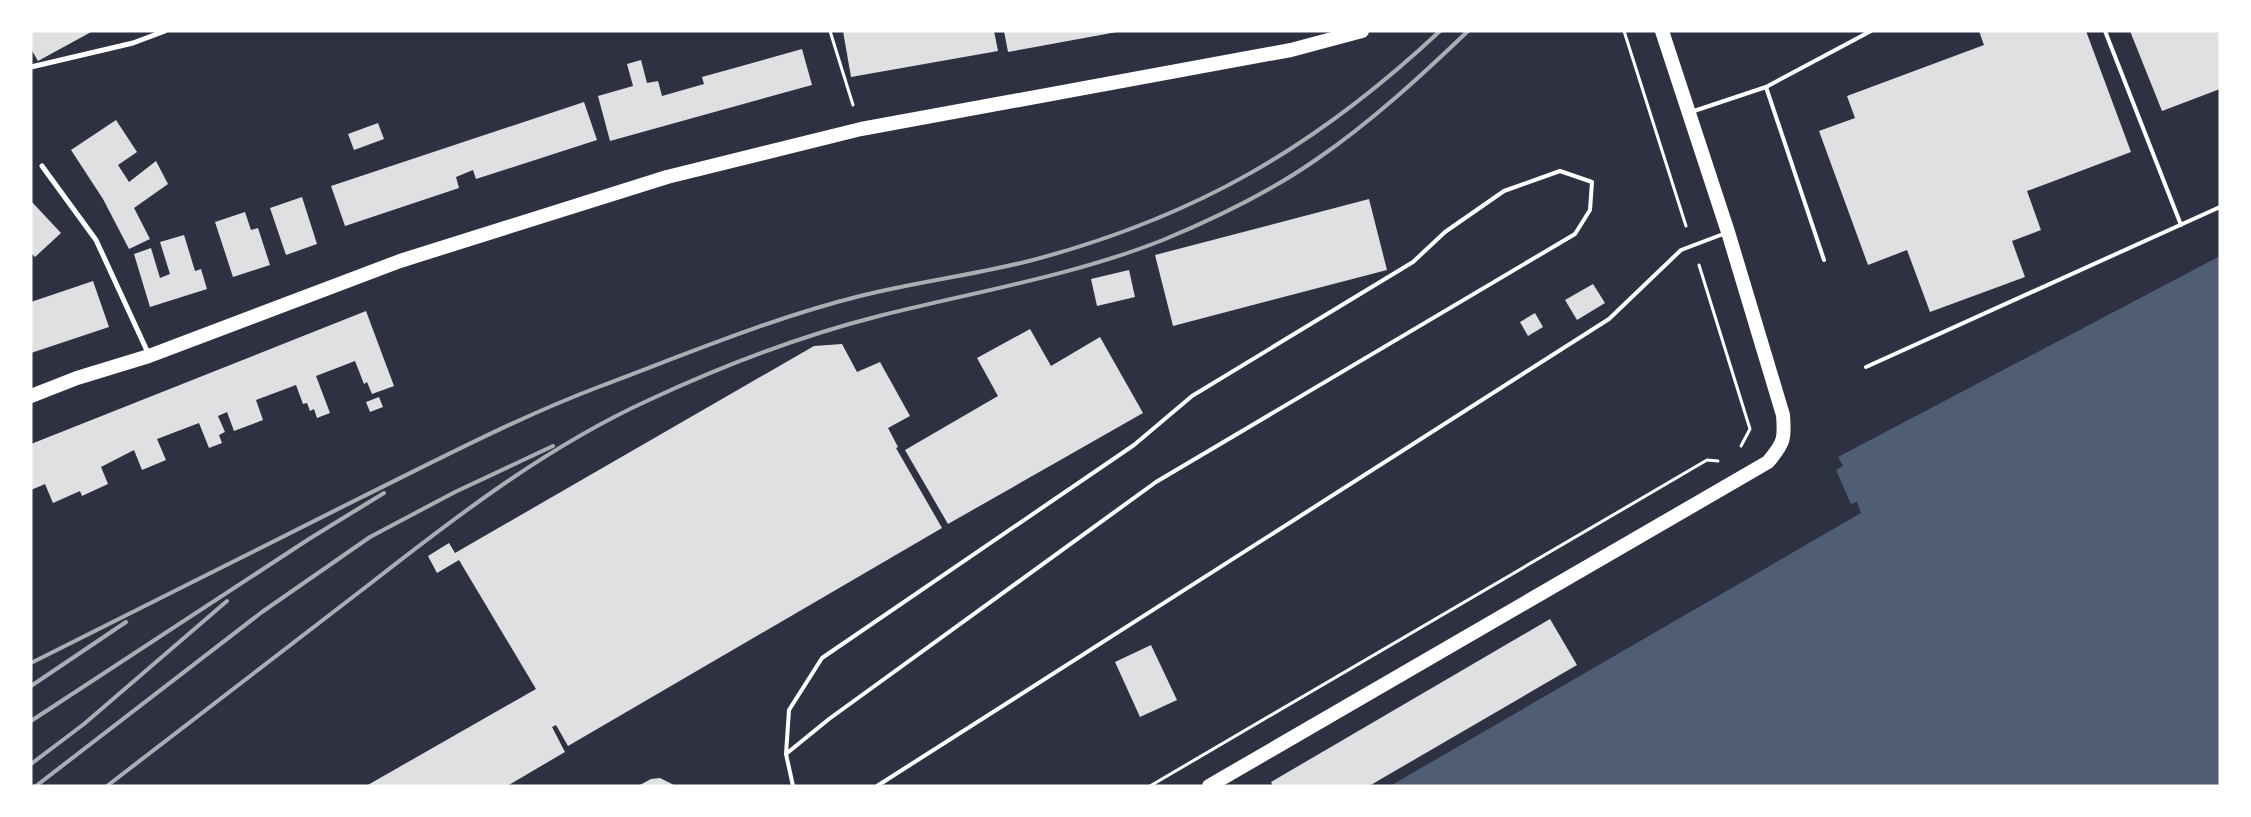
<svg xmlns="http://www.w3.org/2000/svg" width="2251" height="817" font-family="'PT Sans',sans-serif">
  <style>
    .water { fill: #4f5d75 }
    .building { fill: #e0e0e3 }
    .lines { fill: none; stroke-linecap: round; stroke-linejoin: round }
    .path { stroke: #fff; stroke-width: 3 }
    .service { stroke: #fff; stroke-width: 4 }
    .minor { stroke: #fff; stroke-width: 5 }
    .trunk { stroke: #fff; stroke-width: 14 }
    .rail { stroke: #abadb3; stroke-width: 4 }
  </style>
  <rect width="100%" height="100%" fill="#2d3142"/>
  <path class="water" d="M2220,256V786H1390L1861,513L1857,502L1851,504L1836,470L1843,466L1838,457Z"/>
  <g class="building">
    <path d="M31,31H93L38,61L31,49Z"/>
    <path d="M843,31H994L998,51L851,77Z"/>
    <path d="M1004,31H1117V32L1008,52Z"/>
    <path d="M1979,31H2086L2131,152L2027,191L2041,230L2012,241L2025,277L1930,312L1907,250L1868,265L1819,131L1855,118L1847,96L1984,45Z"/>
    <path d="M2130,31H2220V89L2162,111Z"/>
    <path d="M802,49L812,85L610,141L598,96L633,86L627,64L641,60L647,83L658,81L662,96L704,84L702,77Z"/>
    <path d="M584,102L597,140L476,179L473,170L456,177L459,188L345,226L331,186Z"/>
    <path d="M116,120L137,152L118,165L129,182L156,161L168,184L134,208L150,239L129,249L103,199L71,150Z"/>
    <path d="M378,123L384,139L354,150L348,134Z"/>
    <path d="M302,197L317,244L286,255L270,208Z"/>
    <path d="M1369,199L1387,270L1173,326L1155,255Z"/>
    <path d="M31,201L61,233L35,257L31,253Z"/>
    <path d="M245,212L251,230L258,228L270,265L233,277L215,222Z"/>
    <path d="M184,235L195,271L201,269L207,289L150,307L134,254L151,248L160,278L170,274L160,242Z"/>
    <path d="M1129,270L1135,297L1097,306L1091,279Z"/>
    <path d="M93,281L109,327L31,353V302Z"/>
    <path d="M1593,284L1605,303L1577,320L1565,300Z"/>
    <path d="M366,311L394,386L372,394L367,382L364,384L355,361L316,376L330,413L317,418L314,409L310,411L307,403L303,404L296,385L256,400L263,420L234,431L227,412L218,416L225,432L219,435L222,443L209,448L199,423L157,439L166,460L142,470L134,450L101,467L108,484L82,496L80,491L53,503L45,484L31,490V444Z"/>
    <path d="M1535,313L1543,327L1528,336L1520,322Z"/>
    <path d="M1030,329L1051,366L1100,337L1143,413L948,524L905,450L998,396L977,358Z"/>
    <path d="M842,344L857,372L880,362L910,416L888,428L898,447L896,448L942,528L568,746L556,725L552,727L565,752L507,786H366L536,689L459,560L437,573L428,556L449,543L455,553L814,346Z"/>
    <path d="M379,397L383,407L370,412L366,402Z"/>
    <path d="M1550,619L1577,665L1369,786H1273L1271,782Z"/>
    <path d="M1151,645L1177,700L1140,717L1115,662Z"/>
    <path d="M660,778L676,786H638L651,779Z"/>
  </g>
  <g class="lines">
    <g class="path">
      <path d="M830,31L853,105"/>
      <path d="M1624,31L1686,226"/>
      <path d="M1699,265L1750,429L1741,446"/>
      <path d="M1150,786L1707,460L1718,461"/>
    </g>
    <g class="service">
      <path d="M2105,31L2181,225"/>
      <path d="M1766,87L1871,31"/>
      <path d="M1691,112L1766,87L1824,260"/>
      <path d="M1866,367L2220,207"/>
      <path d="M786,754L789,710L822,658L1134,445L1192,396L1413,262L1445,232L1504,191L1560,171L1592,182L1590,210L1575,234L1156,482L829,719L786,754L793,786"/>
      <path d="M877,786L1609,319L1681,250L1726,233"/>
    </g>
    <g class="minor">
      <path d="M31,67L133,43L165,31"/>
      <path d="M42,166L96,240L149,355"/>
    </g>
    <g class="trunk">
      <path d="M31,396L77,378L149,356L400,261L667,177L861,129L1291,50L1362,31"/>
      <path d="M1209,786L1768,462C1784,443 1785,439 1783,415L1728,232L1662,31"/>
    </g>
    <g class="rail">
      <path d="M31,663C141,608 250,553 360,498C439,459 519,417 601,386C686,354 772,318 860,296C916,282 973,275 1029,261C1194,218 1316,147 1440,31"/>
      <path d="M31,686L126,622"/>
      <path d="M31,721L309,539L384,493"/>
      <path d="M31,764L84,724L227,601"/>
      <path d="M36,786L262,612L370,537L455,492L553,446"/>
      <path d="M107,786C195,718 283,650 371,583C458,515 548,446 649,400C722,366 800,336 879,316C974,292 1072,276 1163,240C1216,218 1270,192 1317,159C1371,122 1421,76 1468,31"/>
    </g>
  </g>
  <rect width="2251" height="817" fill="none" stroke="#ffffff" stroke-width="65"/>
</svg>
